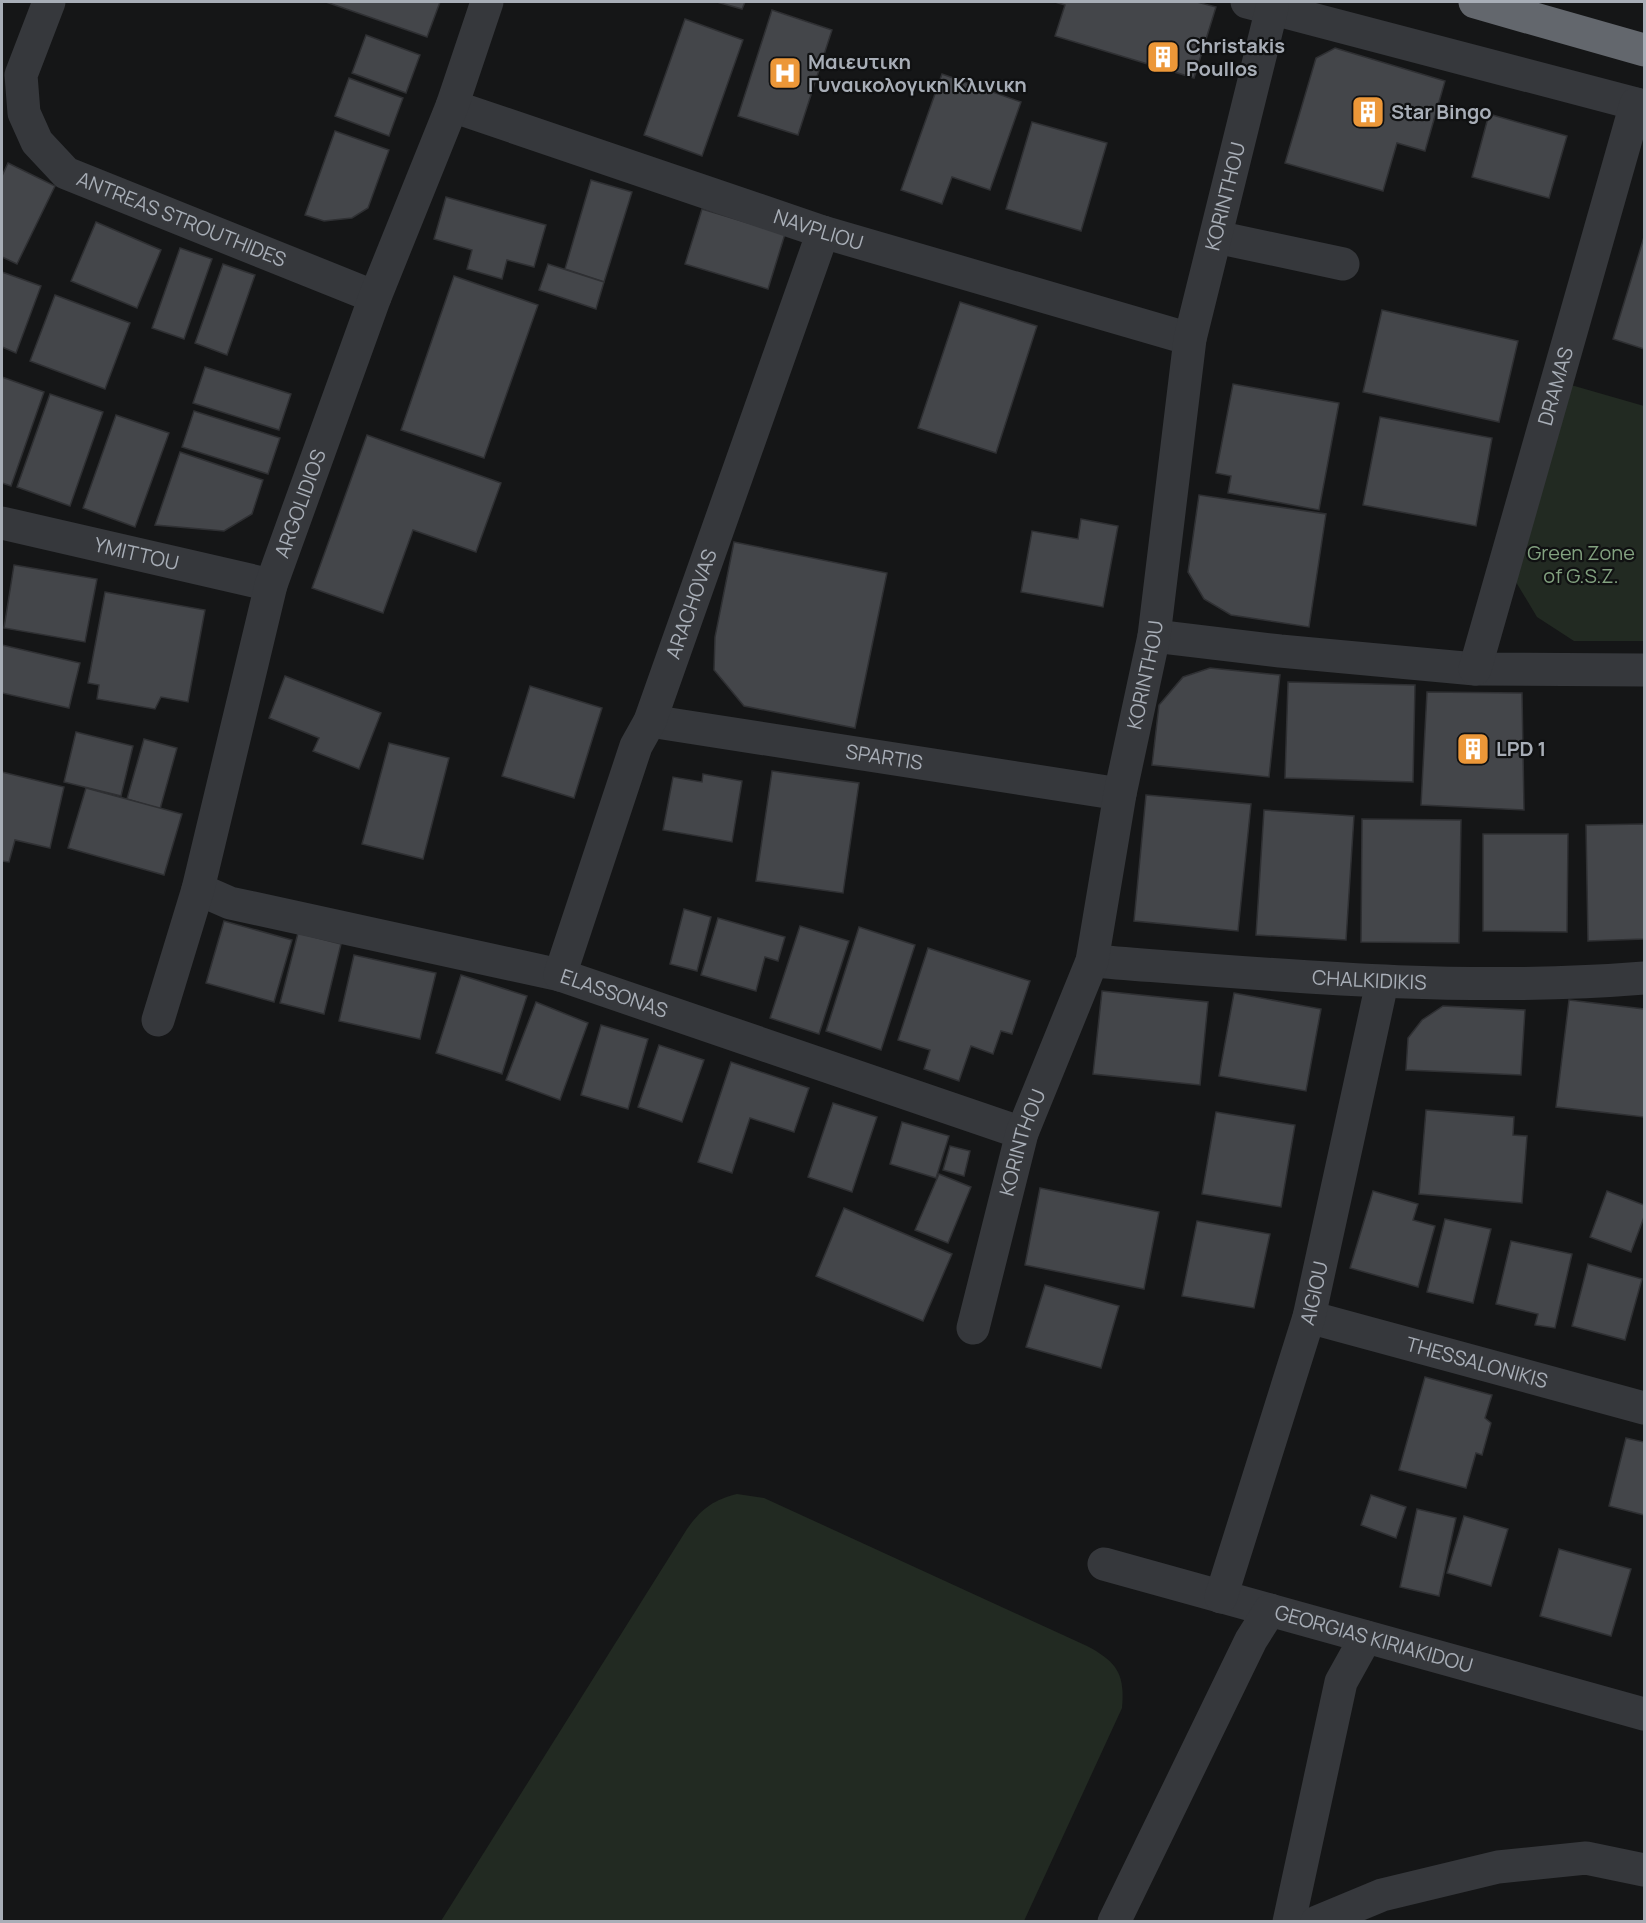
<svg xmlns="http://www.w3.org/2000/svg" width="1646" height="1923" font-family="Manrope,sans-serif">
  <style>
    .green { fill: #222a22 }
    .building { fill: #44464a; stroke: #2f3033; stroke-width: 1.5 }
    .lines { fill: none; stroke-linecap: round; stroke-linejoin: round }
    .minor { stroke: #36383c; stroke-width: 33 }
    .highway { stroke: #63676d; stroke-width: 33 }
    .labels { text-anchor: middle; stroke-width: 4.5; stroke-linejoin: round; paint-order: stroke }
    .poi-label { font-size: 20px; font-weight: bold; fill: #a8aeb7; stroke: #101112; text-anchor: start }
    .street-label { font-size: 20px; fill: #a8aeb7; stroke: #101112 }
    .park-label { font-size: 20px; fill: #82a17f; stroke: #101112 }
  </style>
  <rect width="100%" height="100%" fill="#151617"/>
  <g class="green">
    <path d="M1571,385L1644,406V641H1574L1537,617L1516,582Z"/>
    <path d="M737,1494L764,1498L1087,1646C1117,1662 1125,1674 1122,1708L1024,1921H441L687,1529C701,1509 713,1500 737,1494Z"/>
  </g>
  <g class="building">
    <path d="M326,2H440L427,37Z"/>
    <path d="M717,2H745L742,9Z"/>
    <path d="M1055,2H1197L1216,7L1194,78L1055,36L1065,5Z"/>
    <path d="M772,10L832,30L798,135L738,116Z"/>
    <path d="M685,19L743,40L702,156L644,135Z"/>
    <path d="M366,35L420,55L406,93L352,73Z"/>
    <path d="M1335,48L1445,81L1425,151L1397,143L1383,191L1285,163L1316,58Z"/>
    <path d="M942,74L1021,102L990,190L952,177L942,204L901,190Z"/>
    <path d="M349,78L403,98L389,136L335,116Z"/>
    <path d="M1489,114L1567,136L1549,198L1472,177Z"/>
    <path d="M1032,122L1107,143L1081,231L1006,209Z"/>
    <path d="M335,131L389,150L368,208L352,218L324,221L305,215Z"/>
    <path d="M8,163L55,186L17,264L2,257V176Z"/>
    <path d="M591,180L632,192L604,282L565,269Z"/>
    <path d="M446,197L546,225L534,267L507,260L502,279L467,269L472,250L434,239Z"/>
    <path d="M702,209L785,234L768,289L685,264Z"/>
    <path d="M96,222L161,250L137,308L71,281Z"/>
    <path d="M1644,237V349L1613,339Z"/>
    <path d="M180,248L212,259L184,339L152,328Z"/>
    <path d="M223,264L255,275L227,355L195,343Z"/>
    <path d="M548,264L604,282L596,309L539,290Z"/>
    <path d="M2,272L41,286L16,353L2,347Z"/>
    <path d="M454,276L538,305L484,458L401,430Z"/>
    <path d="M55,295L130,323L105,389L30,361Z"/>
    <path d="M960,302L1037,326L996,453L918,428Z"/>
    <path d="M1382,310L1518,341L1499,422L1363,392Z"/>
    <path d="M205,367L291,394L279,430L193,403Z"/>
    <path d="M2,377L44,392L11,486L2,483Z"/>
    <path d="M1233,384L1339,403L1319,510L1228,493L1231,476L1216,473Z"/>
    <path d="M50,394L103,412L70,506L17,487Z"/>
    <path d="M194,411L280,438L268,474L182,447Z"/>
    <path d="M116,415L169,433L135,527L83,508Z"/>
    <path d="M1380,417L1492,438L1476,526L1363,505Z"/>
    <path d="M367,435L501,483L476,552L413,530L383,613L312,588Z"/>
    <path d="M180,452L263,480L252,514L224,531L155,525Z"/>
    <path d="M1199,495L1326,514L1309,627L1231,615L1204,599L1188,572Z"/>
    <path d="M1081,519L1118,526L1103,607L1021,592L1032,531L1078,539Z"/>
    <path d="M734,542L887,573L855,728L744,706L714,670L715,637Z"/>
    <path d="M14,565L97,579L85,642L4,628Z"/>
    <path d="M105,592L205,610L188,702L161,697L155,709L97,699L99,685L88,683Z"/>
    <path d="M2,645L80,663L69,708L2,693Z"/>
    <path d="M1210,668L1280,675L1269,777L1152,765L1159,705L1183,677Z"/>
    <path d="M285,676L381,713L359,769L313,751L319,738L269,718Z"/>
    <path d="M1288,682L1415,685L1413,782L1285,778Z"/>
    <path d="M530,686L602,708L574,798L502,776Z"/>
    <path d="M1427,692L1522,693L1524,810L1421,805Z"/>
    <path d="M76,732L133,746L121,796L64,782Z"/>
    <path d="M144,739L177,748L160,809L127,799Z"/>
    <path d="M389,743L449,758L423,859L362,844Z"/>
    <path d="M772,771L859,783L843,893L756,881Z"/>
    <path d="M2,772L64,787L50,848L15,840L9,862L2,861Z"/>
    <path d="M703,774L742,781L732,842L663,830L673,777L702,782Z"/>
    <path d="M86,788L182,814L164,875L68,848Z"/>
    <path d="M1146,795L1251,804L1238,931L1134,921Z"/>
    <path d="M1264,810L1354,816L1346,940L1256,935Z"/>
    <path d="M1362,819L1461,820L1459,943L1361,942Z"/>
    <path d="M1644,824V939L1588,941L1586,825Z"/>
    <path d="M1483,834H1568L1567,932L1483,931Z"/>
    <path d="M684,909L711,917L697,971L670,964Z"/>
    <path d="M718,918L785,937L778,961L765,957L756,991L701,975Z"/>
    <path d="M224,921L292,940L274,1002L206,983Z"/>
    <path d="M800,926L849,941L819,1034L770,1018Z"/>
    <path d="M859,927L915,945L881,1050L826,1031Z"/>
    <path d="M298,933L341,944L324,1014L280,1003Z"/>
    <path d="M928,948L1030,981L1012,1034L1001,1031L993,1054L971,1046L959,1081L924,1069L930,1050L898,1040Z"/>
    <path d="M354,955L436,973L420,1039L339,1021Z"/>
    <path d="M461,975L527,996L502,1074L436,1053Z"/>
    <path d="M1102,991L1208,1002L1200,1085L1093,1074Z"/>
    <path d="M1234,993L1321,1009L1306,1091L1219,1076Z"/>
    <path d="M1569,1000L1644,1009V1117L1556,1107Z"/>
    <path d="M536,1002L588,1023L560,1100L506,1080Z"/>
    <path d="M1443,1006L1525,1010L1521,1075L1406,1070L1408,1038L1422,1020Z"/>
    <path d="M601,1025L648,1039L628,1109L581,1095Z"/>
    <path d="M659,1045L704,1060L682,1122L638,1107Z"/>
    <path d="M731,1062L809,1088L794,1132L750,1118L732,1173L698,1162Z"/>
    <path d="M833,1103L877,1117L852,1192L808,1177Z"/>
    <path d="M1426,1110L1514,1117L1513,1135L1527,1136L1522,1203L1419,1194Z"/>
    <path d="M1216,1112L1295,1125L1281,1207L1202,1194Z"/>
    <path d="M902,1122L949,1136L936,1178L890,1164Z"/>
    <path d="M950,1146L970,1151L964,1176L943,1170Z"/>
    <path d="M939,1174L971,1187L948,1243L915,1230Z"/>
    <path d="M1040,1188L1159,1212L1144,1289L1025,1265Z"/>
    <path d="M1373,1191L1418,1204L1413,1220L1435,1226L1418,1287L1350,1268Z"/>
    <path d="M1607,1191L1644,1205V1217L1631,1252L1590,1237Z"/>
    <path d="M844,1208L952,1254L923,1321L816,1276Z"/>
    <path d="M1445,1219L1491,1229L1473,1303L1427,1292Z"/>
    <path d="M1197,1221L1270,1234L1254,1308L1182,1296Z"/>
    <path d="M1511,1241L1572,1254L1555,1328L1535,1325L1538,1314L1496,1304Z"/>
    <path d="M1588,1264L1642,1279L1625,1340L1572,1326Z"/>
    <path d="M1045,1285L1119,1306L1101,1368L1026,1347Z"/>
    <path d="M1425,1377L1492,1395L1485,1418L1491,1423L1482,1455L1476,1453L1466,1488L1399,1470Z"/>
    <path d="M1626,1438L1644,1442V1515L1609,1506Z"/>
    <path d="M1371,1495L1406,1507L1396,1538L1361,1525Z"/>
    <path d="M1417,1509L1456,1518L1439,1596L1400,1587Z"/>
    <path d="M1464,1516L1508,1529L1491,1586L1447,1573Z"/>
    <path d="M1559,1549L1631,1569L1611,1636L1540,1616Z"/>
  </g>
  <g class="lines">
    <g class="minor">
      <path id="s1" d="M49,2L21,75L24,113L37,142L66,173L375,297"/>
      <path d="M1247,2L1644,106"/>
      <path id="s2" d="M452,106L823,232L1190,339"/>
      <path d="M1216,237L1343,264"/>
      <path id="s3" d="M2,523L271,585"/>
      <path d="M1154,636L1280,651L1475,669L1644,670"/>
      <path id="s4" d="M1475,669L1636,104"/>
      <path id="s5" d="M650,721L1120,794"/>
      <path id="s6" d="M198,889L230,903L560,975L1022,1133"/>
      <path id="s7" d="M1092,961C1276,975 1460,993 1644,978"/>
      <path id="s8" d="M560,975L636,746L650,721L823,232"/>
      <path id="s9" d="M158,1020L198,889L271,585L375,297L452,106L487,2"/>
      <path id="s10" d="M1309,1317L1644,1408"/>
      <path id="s11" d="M973,1328L1022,1133L1092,961L1120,794L1154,636L1190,339L1272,8"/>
      <path id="s12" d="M1104,1564L1644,1714"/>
      <path id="s13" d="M1221,1597L1309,1317L1382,983"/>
      <path d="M1114,1922L1251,1640L1270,1610"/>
      <path d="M1289,1922L1341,1682L1366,1637"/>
      <path d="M1317,1922L1382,1895L1498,1867L1586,1858L1644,1870"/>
    </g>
    <path class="highway" d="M1475,2L1644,50"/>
  </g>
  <defs>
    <g id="building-square" transform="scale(1.725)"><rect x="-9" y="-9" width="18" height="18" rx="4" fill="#ec9738" stroke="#101112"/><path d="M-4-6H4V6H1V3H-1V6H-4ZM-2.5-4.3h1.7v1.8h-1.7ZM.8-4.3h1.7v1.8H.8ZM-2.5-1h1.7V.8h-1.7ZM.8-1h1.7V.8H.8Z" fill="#fff"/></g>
    <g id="hospital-square" transform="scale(1.725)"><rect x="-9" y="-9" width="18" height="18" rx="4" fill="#ec9738" stroke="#101112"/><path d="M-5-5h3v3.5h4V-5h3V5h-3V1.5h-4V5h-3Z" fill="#fff"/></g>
  </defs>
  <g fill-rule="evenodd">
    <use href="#building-square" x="1163" y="57"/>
    <use href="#hospital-square" x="785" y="73"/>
    <use href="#building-square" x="1368" y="112"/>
    <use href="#building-square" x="1473" y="749"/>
  </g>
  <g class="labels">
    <g class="poi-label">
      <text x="1186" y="53">Christakis<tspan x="1186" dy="23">Poullos</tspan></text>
      <text x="808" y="69">Μαιευτικη<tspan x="808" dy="23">Γυναικολογικη Κλινικη</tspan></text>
      <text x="1391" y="119">Star Bingo</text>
      <text x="1496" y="756">LPD 1</text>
    </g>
    <g class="street-label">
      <text dy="7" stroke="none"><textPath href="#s11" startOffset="1164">KORINTHOU</textPath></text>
      <text dy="7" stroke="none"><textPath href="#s1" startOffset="315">ANTREAS STROUTHIDES</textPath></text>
      <text dy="7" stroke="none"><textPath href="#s2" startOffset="387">NAVPLIOU</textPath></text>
      <text dy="7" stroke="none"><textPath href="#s4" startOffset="294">DRAMAS</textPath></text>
      <text dy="7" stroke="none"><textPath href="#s9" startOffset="536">ARGOLIDIOS</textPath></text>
      <text dy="7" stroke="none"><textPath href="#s3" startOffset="138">YMITTOU</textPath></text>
      <text dy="7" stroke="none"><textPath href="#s8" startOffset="394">ARACHOVAS</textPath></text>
      <text dy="7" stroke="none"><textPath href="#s11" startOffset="678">KORINTHOU</textPath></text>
      <text dy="7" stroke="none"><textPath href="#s5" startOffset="237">SPARTIS</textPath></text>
      <text dy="7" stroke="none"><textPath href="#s7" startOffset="278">CHALKIDIKIS</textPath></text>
      <text dy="7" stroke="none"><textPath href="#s6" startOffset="430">ELASSONAS</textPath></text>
      <text dy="7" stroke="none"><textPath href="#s11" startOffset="192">KORINTHOU</textPath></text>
      <text dy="7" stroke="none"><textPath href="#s13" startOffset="318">AIGIOU</textPath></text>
      <text dy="7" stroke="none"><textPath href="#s10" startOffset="174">THESSALONIKIS</textPath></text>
      <text dy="7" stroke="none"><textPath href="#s12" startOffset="280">GEORGIAS KIRIAKIDOU</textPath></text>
    </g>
    <g class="park-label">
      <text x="1581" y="560">Green Zone<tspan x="1581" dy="23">of G.S.Z.</tspan></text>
    </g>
  </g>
  <rect width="1646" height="1923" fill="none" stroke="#a8aeb7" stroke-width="6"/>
</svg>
